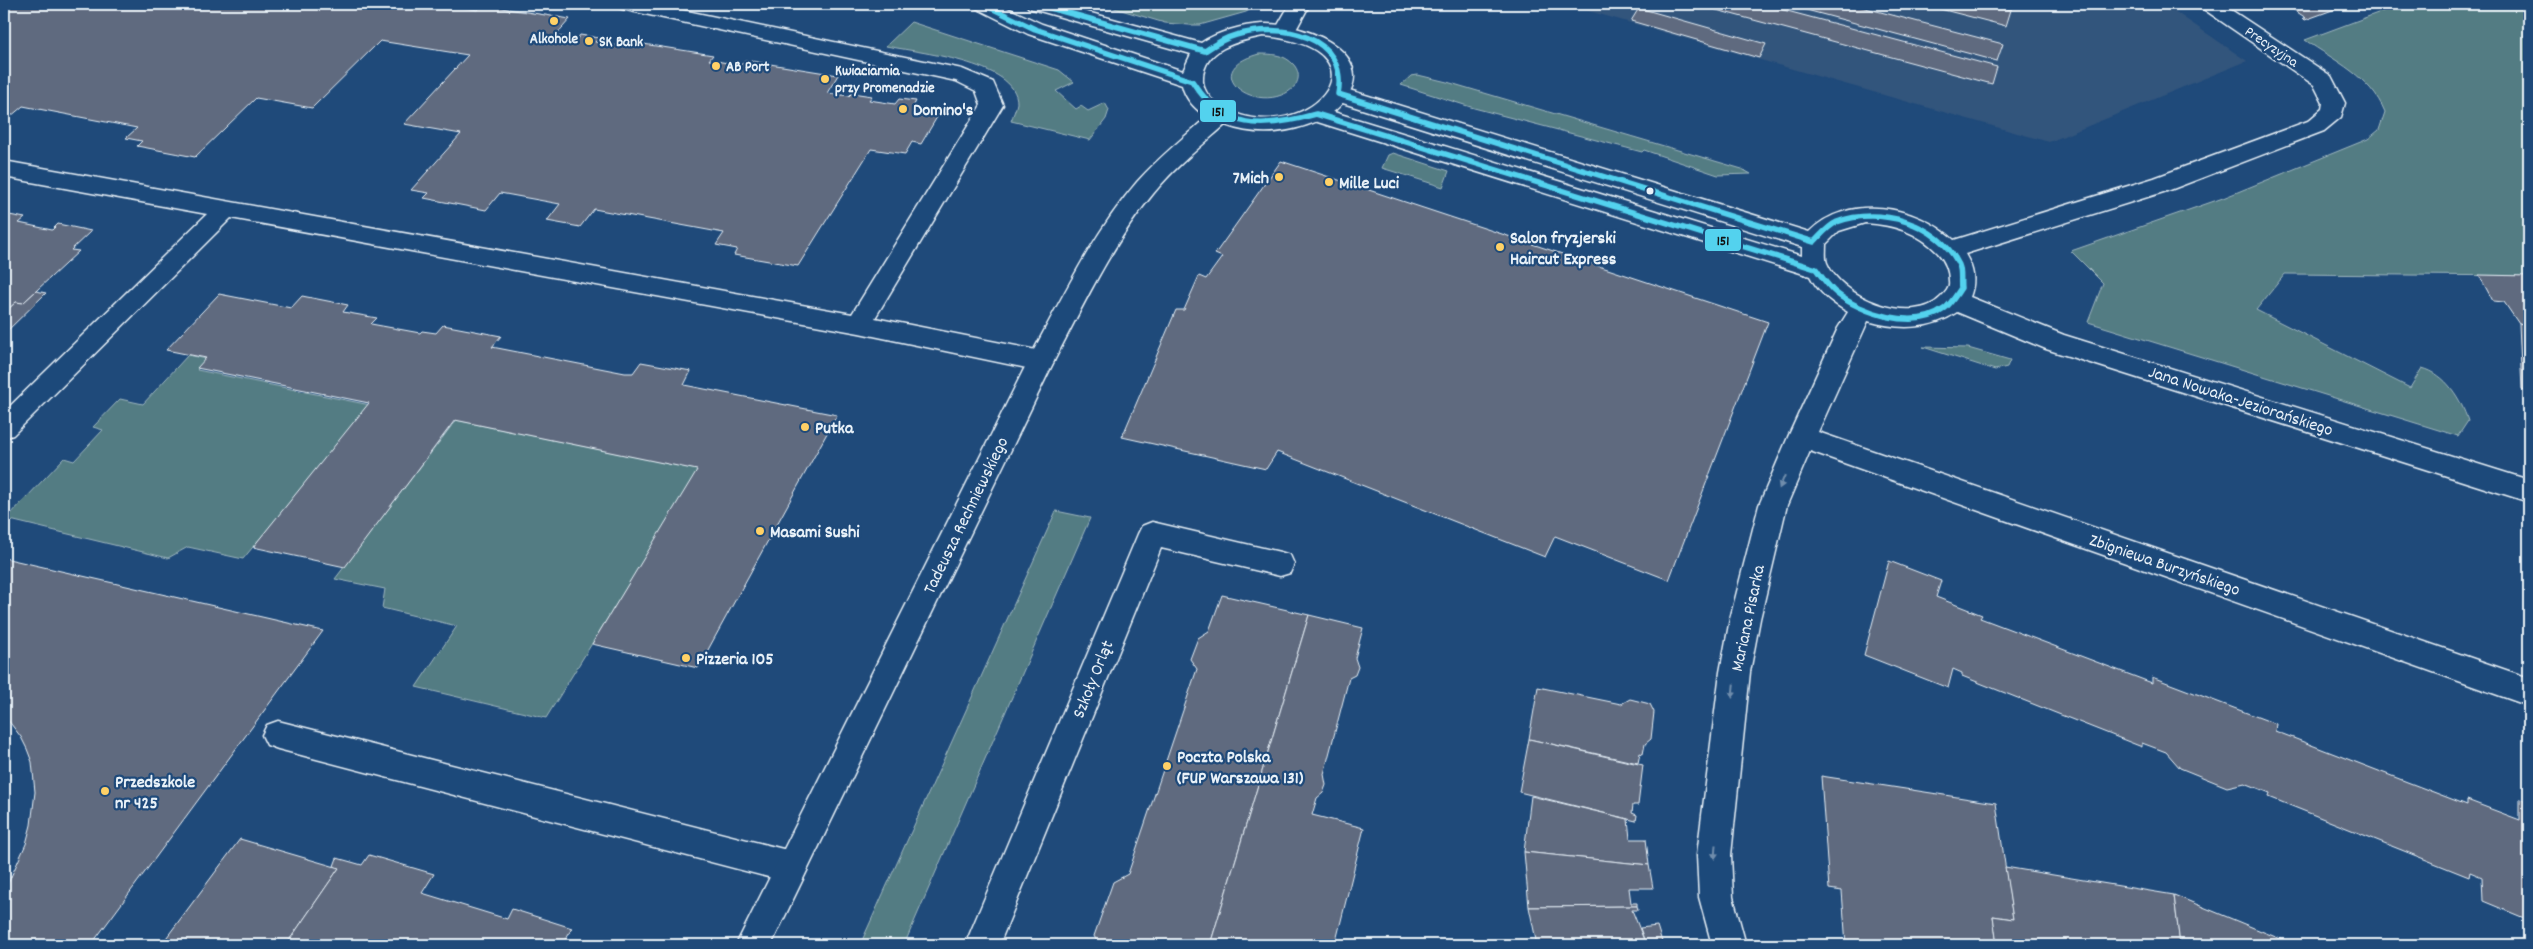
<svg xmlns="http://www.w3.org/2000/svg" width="2533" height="949" font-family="Dekko,sans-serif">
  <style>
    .built { fill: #32547c }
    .green { fill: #537c83; stroke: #9eb6be }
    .building { fill: #5f6a7f; stroke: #e8f1f8 }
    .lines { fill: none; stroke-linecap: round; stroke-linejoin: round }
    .lane-casing { stroke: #e8f1f8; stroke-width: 3 }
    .street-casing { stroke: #e8f1f8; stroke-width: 3 }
    .secondary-casing { stroke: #e8f1f8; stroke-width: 3 }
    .lane { fill: #1f4a7a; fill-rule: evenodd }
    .street { fill: #1f4a7a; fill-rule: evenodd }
    .secondary { fill: #1f4a7a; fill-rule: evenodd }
    .bus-1-casing { stroke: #1f4a7a; stroke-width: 9 }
    .bus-1 { stroke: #53d2ee; stroke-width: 5.5 }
    .oneway { fill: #6f8dac }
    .poi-dot { fill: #ffd166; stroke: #1f4a7a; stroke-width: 2 }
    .bus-dot { fill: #e8f1f8; stroke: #1f4a7a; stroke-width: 2 }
    .labels { text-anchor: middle; stroke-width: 4.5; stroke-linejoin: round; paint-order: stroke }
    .far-poi-label { font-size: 15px; font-weight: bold; fill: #e8f1f8; stroke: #1f4a7a; text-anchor: start }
    .far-street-label { font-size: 15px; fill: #e8f1f8; stroke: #1f4a7a }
    .poi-label { font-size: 18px; font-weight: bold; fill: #e8f1f8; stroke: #1f4a7a; text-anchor: start }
    .street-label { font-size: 18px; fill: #e8f1f8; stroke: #1f4a7a }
    .line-badge { stroke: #1f4a7a; stroke-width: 2 }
    .pale-badge-label { font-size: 14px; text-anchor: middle; font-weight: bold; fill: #111 }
  </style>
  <rect width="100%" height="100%" fill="#1f4a7a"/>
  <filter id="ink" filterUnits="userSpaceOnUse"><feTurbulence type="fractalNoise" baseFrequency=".02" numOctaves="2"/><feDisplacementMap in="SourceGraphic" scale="10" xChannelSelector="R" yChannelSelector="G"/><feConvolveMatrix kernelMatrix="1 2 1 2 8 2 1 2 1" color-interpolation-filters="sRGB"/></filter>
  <g filter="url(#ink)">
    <path class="built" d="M1564,4H2164L2247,61L2049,142Z"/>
    <g class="green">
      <path d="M1101,4H1260L1246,12L1200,25H1189L1165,23Z"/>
      <path d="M2402,4H2529V276L2285,274L2256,310L2410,388L2422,368C2446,374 2461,399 2468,421L2458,436L2088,322L2103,283L2071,251L2223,198L2368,139L2379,130L2385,112C2371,77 2335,61 2305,40Z"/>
      <path d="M911,22L1059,70L1074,82L1056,91L1076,109L1081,106L1088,111L1105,103L1109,110L1106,119L1090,140L1011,121C1013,115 1016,109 1017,103C1018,62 915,52 886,46Z"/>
      <path d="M1259,54C1268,54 1277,54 1285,58C1302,67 1303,84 1286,93C1250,112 1199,70 1259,54Z"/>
      <path d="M1418,75L1447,82L1742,169L1751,174L1718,175L1644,150L1642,152L1474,108L1401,85L1411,76Z"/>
      <path d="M1393,153L1449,171L1443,187L1382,168L1388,155Z"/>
      <path d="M1923,347L1968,348L2010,360L2007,367L1995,370Z"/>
      <path d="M188,355L207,359L197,370L370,405L243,559L188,547L168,558L6,519L64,458L74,461L103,430L93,427L120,399L143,404Z"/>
      <path d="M456,420L699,470L546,718L416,687L457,626L382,608L385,589L335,579Z"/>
      <path d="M1056,511L1090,518L904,945H860Z"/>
    </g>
    <g class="building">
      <path d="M4,4H449L448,5L478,10L483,5L570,19L555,36L577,39L580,35L599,38L595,42L620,46L624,41L713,55L709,60L741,65L745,60L838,75L827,93L849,96L852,93L872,96L869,100L895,104L899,99L916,101L913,107L940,112L921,144L912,142L905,154L871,149L798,266L734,255L737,249L716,245L724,233L594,209L580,227L547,221L560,204L500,193L486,210L424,198L429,193L411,190L461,134L404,124L468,55L380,41L312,108L256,98L195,157L137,146L142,141L126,138L137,128L23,106L4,122Z"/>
      <path d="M1694,4H1761L1997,67L1992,84Z"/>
      <path d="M1784,4H1850L2003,44L1997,61Z"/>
      <path d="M1921,4H1987L2011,10L2006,26Z"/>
      <path d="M1987,4H2013L2011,10Z"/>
      <path d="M2285,4H2349L2305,20L2303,18H2306Z"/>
      <path d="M1639,8L1766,44L1759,58L1631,21Z"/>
      <path d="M1281,161L1768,322L1669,580L1555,536L1545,557L1277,452L1266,469L1122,437L1176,310H1184L1199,276L1206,279L1222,257L1215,254Z"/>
      <path d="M4,214L25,218L19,223L52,230L58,224L91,231L71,250L79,251L23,303L16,302L4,313Z"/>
      <path d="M2479,275L2529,276V327L2519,324L2504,302L2493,301Z"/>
      <path d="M36,291L46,293L4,334V313L16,302L23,303Z"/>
      <path d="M219,294L291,308L302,296L348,305L343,312L377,318L371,324L420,333L422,331L436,333L443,325L501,336L492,347L625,373H633L641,362L691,371L684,385L837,415L698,668L592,644L697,470L455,420L345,567L253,547L369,403L197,368L206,358L166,350Z"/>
      <path d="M2519,324L2529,327V392L2522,390Z"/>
      <path d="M4,558L323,631L91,945H4V892L26,844L31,825L35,792L32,762L27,749L21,737L4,715Z"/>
      <path d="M1889,561L1941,581L1936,597L1982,615L1980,618L2152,683V677L2276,724L2275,731L2467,805V800L2520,820V799L2529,802V920L2483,901L2482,877L2470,872L2469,877L2269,797L2270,793L2245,783L2227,787L2180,768L2166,752L2142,743V747L1962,676V673L1953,669L1948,688L1864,655Z"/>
      <path d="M1222,595L1309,615L1210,945H1099L1094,936L1113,882L1128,874L1197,669L1190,659L1198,638L1209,631Z"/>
      <path d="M1309,615L1363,628L1355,658L1358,667L1355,675L1349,678L1324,774L1326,785L1323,793L1317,798L1312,815L1364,828L1335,945H1210Z"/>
      <path d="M1538,687L1621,704L1630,699L1650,704L1654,712L1651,739L1645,744L1643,754L1640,753L1638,763L1529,739Z"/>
      <path d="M1529,739L1643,765L1638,805H1633L1632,813L1637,815L1636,821L1519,792Z"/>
      <path d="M1821,776L1996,803L2013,919L1993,916L1997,945H1846L1842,891L1829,889Z"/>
      <path d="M1531,796L1628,819L1630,839H1646L1649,865L1524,852Z"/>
      <path d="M240,839L339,868L286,945H161Z"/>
      <path d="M1524,852L1649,865L1653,888H1629L1631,903H1637V906L1529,907Z"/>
      <path d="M369,855L434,874L422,893L507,919L512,909L572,928L562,945H286L339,868L334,866L337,858L362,865Z"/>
      <path d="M2005,867L2174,895L2180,945H1997L1993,916L2013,919Z"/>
      <path d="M2174,895L2295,945H2180Z"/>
      <path d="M1637,906L1638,910H1632L1646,945H1537L1529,907Z"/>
      <path d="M1657,926L1663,945H1646L1640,928Z"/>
    </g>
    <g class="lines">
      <g class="lane-casing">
        <g id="lane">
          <path d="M616,4H654L962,69L993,82L1003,105L875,318L1041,351L1050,354L1054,361L1050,368L1041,371L859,333L231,218L13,435L4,438V412L207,214L4,177V161L852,314L981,105L976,91L956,81L626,10L619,8Z"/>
          <path d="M1290,4H1310L1292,37L1285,38L1278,37L1274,32Z"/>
        </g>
      </g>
      <g class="street-casing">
        <g id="street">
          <path d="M2199,4H2222L2331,76L2345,103L2341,117L2324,131L2170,190L1965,254C1974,269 1976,281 1970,297L2064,335L2529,480V502L2046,349L1957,312C1931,330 1898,330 1868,321L1818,432L2529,678V706L1810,451L1787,505L1760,619L1750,672L1731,855L1733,897L1746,945H1712L1699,897L1697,855L1720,672L1730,619L1759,505L1788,437L1838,328L1848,312C1832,303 1818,292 1810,276L1308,119L1305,114L1308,109L1316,107L1324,109L1802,256V247L1330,99L1327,94L1330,89L1338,87L1346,89L1809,232C1848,193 1916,205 1954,240L2154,178L2308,121L2322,109L2323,103L2314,85L2202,8ZM1865,223C1894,225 1918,232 1938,253C1945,261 1949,270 1949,281C1950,288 1946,292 1941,297C1912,327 1841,297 1827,263C1825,258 1826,250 1826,244L1839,231Z"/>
          <path d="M1152,522L1280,552L1290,555L1294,564L1290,573L1280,576L1161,548L999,945H965L1138,534L1142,526Z"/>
          <path d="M278,721L791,851L803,856L808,867L803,878L791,883L278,749L267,745L262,735L267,725Z"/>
        </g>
      </g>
      <g class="secondary-casing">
        <path id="secondary" d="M973,4H999L1042,24L1183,71L1191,54L1029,8L1026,4H1058L1201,43C1217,32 1243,25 1262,24C1298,22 1378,49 1347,97C1337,112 1323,120 1307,125C1281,134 1252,135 1225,125C1200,147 1174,168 1153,194C1112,244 1084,304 1054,361L771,945H736L1028,361C1061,300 1092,235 1137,182C1158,158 1183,138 1207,117C1196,110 1185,99 1182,85L1028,34L976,8ZM1263,36C1402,49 1301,158 1217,104C1210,99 1204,91 1203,82C1201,49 1238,41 1263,36Z"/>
      </g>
      <use href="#lane" class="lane"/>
      <use href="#street" class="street"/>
      <use href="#secondary" class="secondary"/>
      <g class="bus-1-casing">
        <path id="bus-1" d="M983,4L1035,29L1192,81C1224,131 1263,129 1316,114L1816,269C1822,277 1828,286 1836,293C1861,313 1915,331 1944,309C1951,304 1956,295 1961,288C1960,281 1962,272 1959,265C1939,223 1879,206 1837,222C1828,226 1821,235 1814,242L1338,94C1349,35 1280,22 1236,35C1225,38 1215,44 1205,51L1036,4"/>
      </g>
      <use href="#bus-1" class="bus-1"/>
    </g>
    <defs><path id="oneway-solid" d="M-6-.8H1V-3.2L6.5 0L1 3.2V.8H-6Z" transform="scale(1.25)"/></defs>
    <g class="oneway">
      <use href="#oneway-solid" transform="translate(1782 482) rotate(113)"/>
      <use href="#oneway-solid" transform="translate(1733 691) rotate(96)"/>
      <use href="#oneway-solid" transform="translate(1715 852) rotate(94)"/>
    </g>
  </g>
  <g class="poi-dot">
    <circle cx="554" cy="21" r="5"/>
    <circle cx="589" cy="41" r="5"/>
    <circle cx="716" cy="66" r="5"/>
    <circle cx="825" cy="79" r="5"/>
    <circle cx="903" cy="109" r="5"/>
    <circle cx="1279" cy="177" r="5"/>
    <circle cx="1329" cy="182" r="5"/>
    <circle cx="1500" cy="247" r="5"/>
    <circle cx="805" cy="427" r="5"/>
    <circle cx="760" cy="531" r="5"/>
    <circle cx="686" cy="658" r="5"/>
    <circle cx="1167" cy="766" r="5"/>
    <circle cx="105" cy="791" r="5"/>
  </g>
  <circle class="bus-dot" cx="1650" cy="191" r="4.5"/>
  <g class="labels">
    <g class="far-poi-label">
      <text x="554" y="43" text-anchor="middle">Alkohole</text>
      <text x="599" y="46">SK Bank</text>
      <text x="726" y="71">AB Port</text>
      <text x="835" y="75">Kwiaciarnia<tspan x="835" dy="17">przy Promenadzie</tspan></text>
    </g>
    <g class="far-street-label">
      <text transform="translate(2272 46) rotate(34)" y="5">Precyzyjna</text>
    </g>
    <g class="poi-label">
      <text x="913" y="115">Domino's</text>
      <text x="1269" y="183" text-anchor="end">7Mich</text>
      <text x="1339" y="188">Mille Luci</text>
      <text x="1510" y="243">Salon fryzjerski<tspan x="1510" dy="21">Haircut Express</tspan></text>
      <text x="815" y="433">Putka</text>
      <text x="770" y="537">Masami Sushi</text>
      <text x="696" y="664">Pizzeria 105</text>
      <text x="1177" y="762">Poczta Polska<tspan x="1177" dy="21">(FUP Warszawa 131)</tspan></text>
      <text x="115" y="787">Przedszkole<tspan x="115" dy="21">nr 425</tspan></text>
    </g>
    <g class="street-label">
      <text transform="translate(2241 400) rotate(18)" y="6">Jana Nowaka-Jeziorańskiego</text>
      <text transform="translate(965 515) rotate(-64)" y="6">Tadeusza Rechniewskiego</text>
      <text transform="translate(2165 564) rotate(19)" y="6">Zbigniewa Burzyńskiego</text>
      <text transform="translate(1747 618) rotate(-78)" y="6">Mariana Pisarka</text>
      <text transform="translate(1092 679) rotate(-68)" y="6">Szkoły Orląt</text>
    </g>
  </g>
  <g class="line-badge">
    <rect x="1199" y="99" width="38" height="24" rx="5" fill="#53d2ee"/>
    <rect x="1704" y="228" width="38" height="24" rx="5" fill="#53d2ee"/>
  </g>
  <g class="pale-badge-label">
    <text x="1218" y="116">151</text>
    <text x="1723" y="245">151</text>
  </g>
  <rect width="2533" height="949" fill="none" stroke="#1f4a7a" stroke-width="20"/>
  <rect x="10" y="10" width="2513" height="929" fill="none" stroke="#e8f1f8" stroke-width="2" filter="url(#ink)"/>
</svg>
